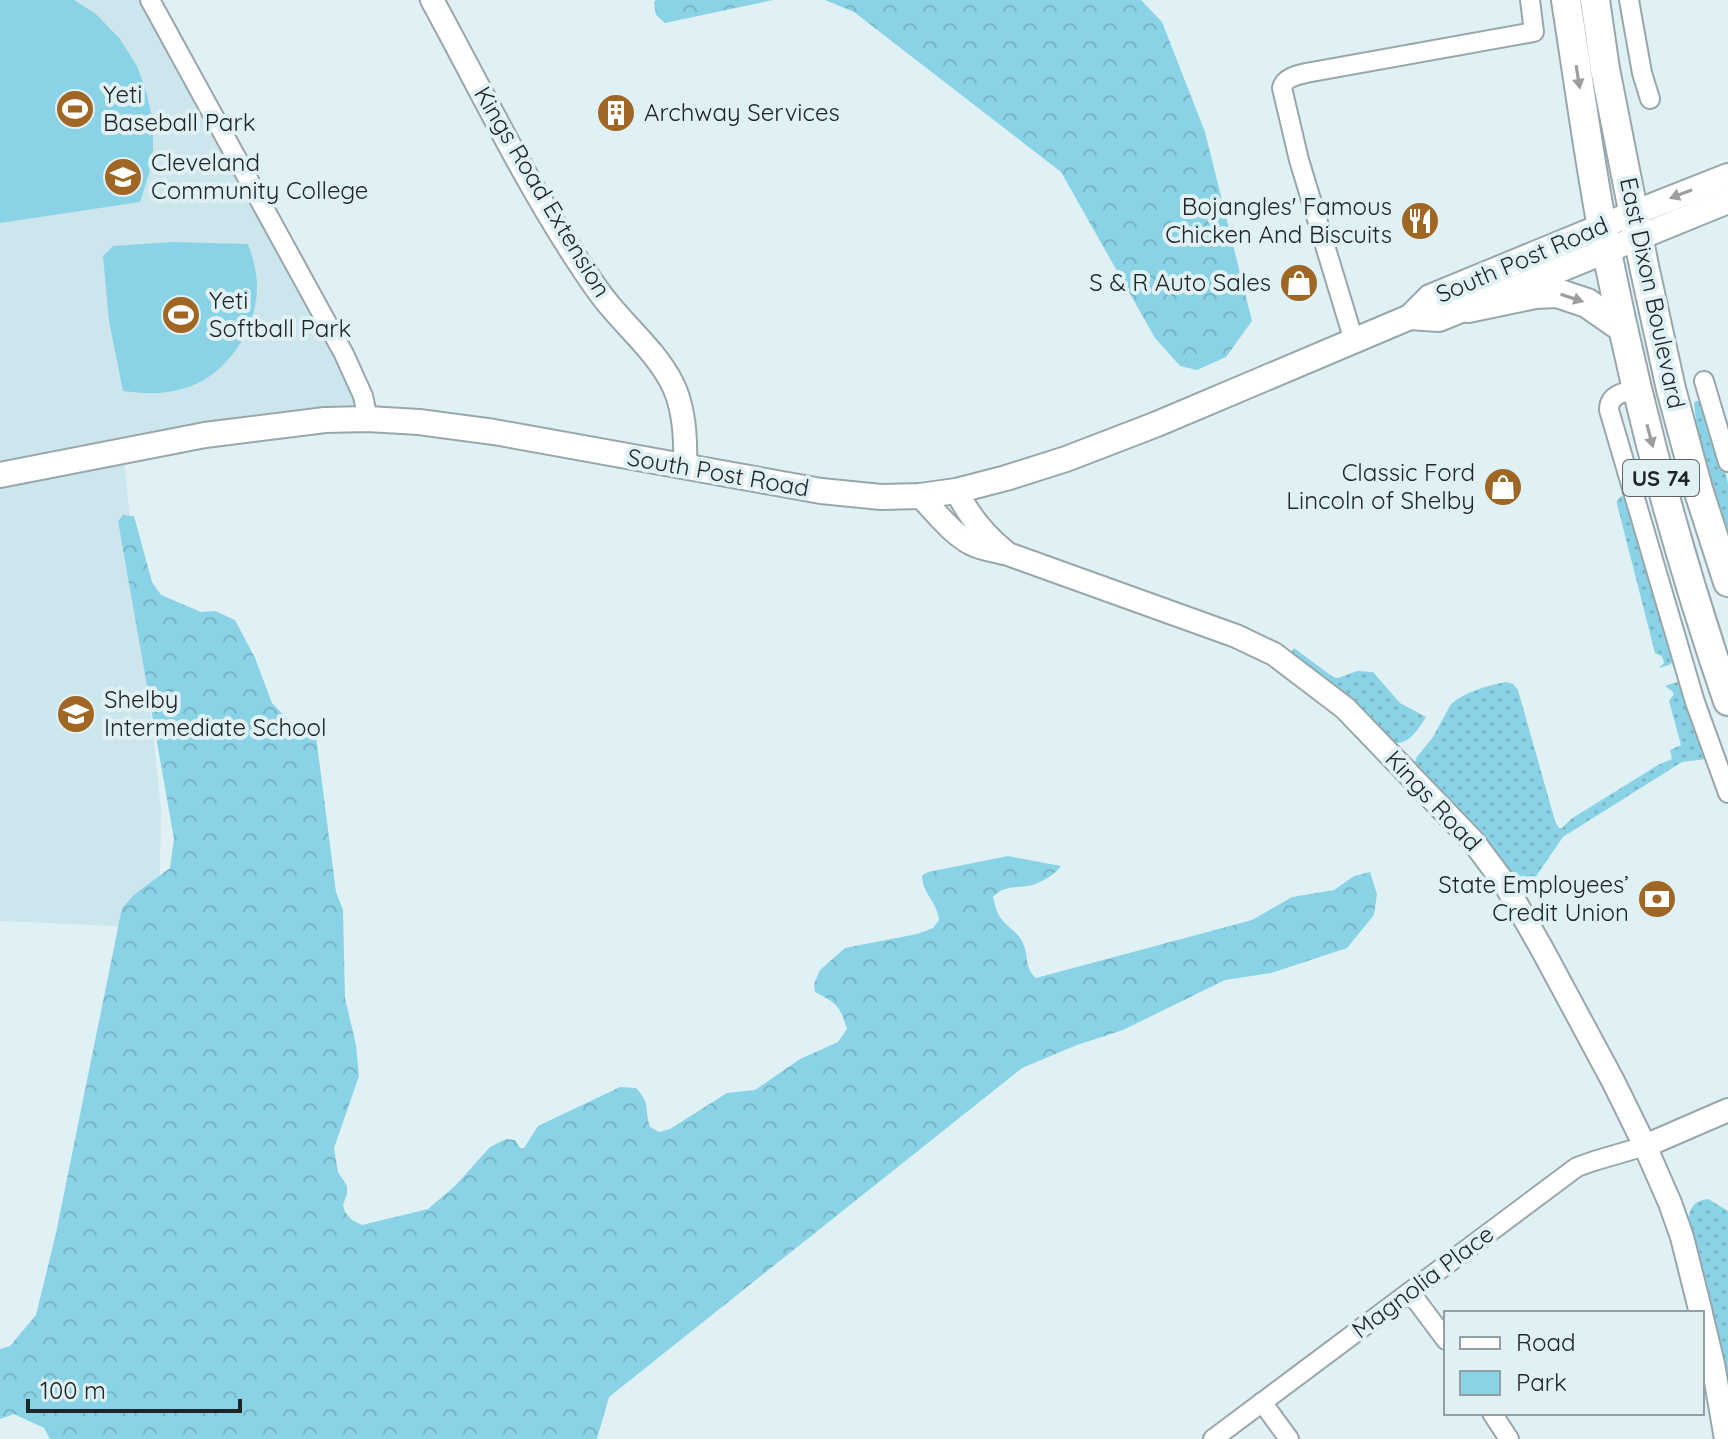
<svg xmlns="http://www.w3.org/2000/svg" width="1728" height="1439" font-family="Quicksand,sans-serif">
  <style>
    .built { fill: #cde6ed }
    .grass { fill: url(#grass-dots) }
    .forest { fill: url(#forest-crowns) }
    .park { fill: #8ad3e6 }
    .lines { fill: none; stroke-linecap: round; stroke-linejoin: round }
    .minor-casing { stroke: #98a7ab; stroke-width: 22 }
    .tertiary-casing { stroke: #98a7ab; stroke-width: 26 }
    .secondary-casing { stroke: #98a7ab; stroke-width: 28 }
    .trunk-casing { stroke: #98a7ab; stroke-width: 32 }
    .minor { stroke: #fff; stroke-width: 18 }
    .tertiary { stroke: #fff; stroke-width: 22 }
    .secondary { stroke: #fff; stroke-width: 24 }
    .trunk { stroke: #fff; stroke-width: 28 }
    .oneway { fill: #9b9d9e }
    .labels { text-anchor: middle; stroke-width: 8; stroke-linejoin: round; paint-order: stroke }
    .shield { fill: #e0f1f5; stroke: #5a6366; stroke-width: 2 }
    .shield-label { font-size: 22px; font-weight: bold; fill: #202628 }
    .poi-label { font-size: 24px; fill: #202628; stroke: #e0f1f5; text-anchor: start }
    .street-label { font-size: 24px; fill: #202628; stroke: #e0f1f5 }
  </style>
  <defs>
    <pattern id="grass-dots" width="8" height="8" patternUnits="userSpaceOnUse" patternTransform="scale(2)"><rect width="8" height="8" fill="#8ad3e6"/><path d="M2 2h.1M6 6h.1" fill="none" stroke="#77b5c5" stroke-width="1.8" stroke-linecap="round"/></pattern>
    <pattern id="forest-crowns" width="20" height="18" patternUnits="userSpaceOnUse" patternTransform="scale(2)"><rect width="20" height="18" fill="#8ad3e6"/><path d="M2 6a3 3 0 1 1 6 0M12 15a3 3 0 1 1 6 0" fill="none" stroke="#77b5c5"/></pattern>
  </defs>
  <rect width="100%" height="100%" fill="#e0f1f5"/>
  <path class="built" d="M0,0H150L368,419L123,450L161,809L159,928L0,921Z"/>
  <g class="grass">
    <path d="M1696,401H1701L1709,414L1728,483V557L1701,465L1694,403Z"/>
    <path d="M1621,496L1625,498L1628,503L1674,661L1669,665L1659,668L1664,663C1663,655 1660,656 1655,653L1617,504V501Z"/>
    <path d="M1294,648L1333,677L1338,678L1357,671L1373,672L1400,703L1426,717C1417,731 1408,747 1390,742L1290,654Z"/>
    <path d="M1506,682L1513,684L1518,690L1555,821L1559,828H1562L1571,819L1658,765L1672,759L1670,750L1681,745L1669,701L1674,694L1672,691L1665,686L1677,682L1683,687L1707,759L1682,762L1563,837L1521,898L1414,767L1416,758L1433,737L1451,704C1466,691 1487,686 1506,682Z"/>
    <path d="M1708,1199L1728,1211V1408L1688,1220C1690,1207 1694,1201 1708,1199Z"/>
  </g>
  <g class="forest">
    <path d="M656,0H773L665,23L656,15L654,2Z"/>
    <path d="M825,0H1141L1162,22L1205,132L1252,321L1226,357L1197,370L1180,366L1155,338L1061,172L854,12Z"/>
    <path d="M123,515L134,516L152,582L161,595L201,612L215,611L235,620L255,658L272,703L290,722L316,736L336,892L343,910L345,998L356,1045L359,1076L334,1148L338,1172L347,1186V1194L343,1205L345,1212L352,1220L362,1225L428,1209L455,1186L490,1147L506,1139L515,1140L520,1148H524L538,1126L620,1087L636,1088C651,1104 644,1108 650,1127L659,1132L670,1129L727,1093L755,1090L800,1059L838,1042L847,1029C840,1005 836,1003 815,992L814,984L820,970L845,948L917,934L933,928L939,920C938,903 922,893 922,876L928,872L1008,856L1061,866C1055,875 1042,882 1032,885C1017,889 1005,884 993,897C995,906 997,915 1004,922C1010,929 1017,932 1022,941C1029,954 1024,968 1036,978L1252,920L1292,897L1334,890L1354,876L1370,872L1377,894L1374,915L1347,948L1271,973L1225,980L1123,1030L1077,1045L1022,1068L609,1397L597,1439H50L44,1428L14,1414L0,1419V1349L10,1346L36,1315L56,1233L122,908L135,894L170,868L174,839L118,521Z"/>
  </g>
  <g class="park">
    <path d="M0,0H74L96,14L120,39L137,66L147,94L153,123V161L140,202L0,223Z"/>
    <path d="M173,242L248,244C253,258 257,272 257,287C257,327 229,372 191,386C168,395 146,394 123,391L109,321L103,256L113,246Z"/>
  </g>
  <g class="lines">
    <g class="minor-casing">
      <g id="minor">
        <path d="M150,0L344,354L363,396L368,419"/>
        <path d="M1629,0L1642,73L1650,99"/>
        <path d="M1354,341L1299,160L1282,88C1284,78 1297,75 1306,73L1534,32L1530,0"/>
        <path d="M1704,381L1728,462"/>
        <path d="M1637,390C1624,392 1609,394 1609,410L1695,702L1728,793"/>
        <path d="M1410,1292L1446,1340"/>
        <path d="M1262,1402L1289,1439"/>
        <path d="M1492,1413L1509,1439"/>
        <path d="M1213,1439L1577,1167L1594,1161L1645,1146"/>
      </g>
    </g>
    <g class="tertiary-casing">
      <g id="tertiary">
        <path d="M432,0C478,84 520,171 572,252C584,270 596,290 611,307C631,331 658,355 672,383C685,408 686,440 685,467"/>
        <path d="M956,491C971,518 984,535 1008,554L1236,636L1274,654L1345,708L1473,841L1505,884L1542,949L1613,1081L1645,1146L1670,1203L1682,1237L1701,1313"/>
        <path d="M920,496C936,512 952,534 972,544C981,549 993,550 1003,553"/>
        <path d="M1645,1146L1728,1110"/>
        <path d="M1702,1318L1713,1364L1726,1439"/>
      </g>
    </g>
    <g class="secondary-casing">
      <g id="secondary">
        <path d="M1410,317L1439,319L1728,201"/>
        <path d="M0,475L205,435L325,420L368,419L419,422L494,432L821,491L881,497L920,496L956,491L1006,478L1066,459L1157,424L1410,317L1430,297L1634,213L1728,176"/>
      </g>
    </g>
    <g class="trunk-casing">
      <g id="trunk">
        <path d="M1566,0C1578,76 1588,152 1602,227C1633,388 1675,547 1728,701"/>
        <path d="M1595,0L1605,69L1644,266L1671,389L1698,489L1728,582"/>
        <path d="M1468,308L1535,294L1557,293L1587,303L1623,328"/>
      </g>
    </g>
    <use href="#minor" class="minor"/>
    <use href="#tertiary" class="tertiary"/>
    <use href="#secondary" class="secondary"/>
    <use href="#trunk" class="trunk"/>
  </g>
  <defs><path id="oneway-solid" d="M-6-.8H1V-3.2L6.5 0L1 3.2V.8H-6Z" transform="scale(2)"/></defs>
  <g class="oneway">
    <use href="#oneway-solid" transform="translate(1578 77) rotate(81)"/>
    <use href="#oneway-solid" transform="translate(1681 194) rotate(159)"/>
    <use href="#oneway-solid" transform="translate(1572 298) rotate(18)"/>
    <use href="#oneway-solid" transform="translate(1650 436) rotate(75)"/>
  </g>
  <defs>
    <g id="stadium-disc" transform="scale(2)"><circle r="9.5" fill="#9f6624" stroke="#e0f1f5"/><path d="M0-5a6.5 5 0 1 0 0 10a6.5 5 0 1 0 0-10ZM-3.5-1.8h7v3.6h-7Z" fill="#fff"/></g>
    <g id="building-disc" transform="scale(2)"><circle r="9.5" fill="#9f6624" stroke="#e0f1f5"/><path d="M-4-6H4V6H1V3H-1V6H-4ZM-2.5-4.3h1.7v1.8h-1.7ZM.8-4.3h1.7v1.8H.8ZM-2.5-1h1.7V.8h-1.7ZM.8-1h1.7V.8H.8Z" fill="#fff"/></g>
    <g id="university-disc" transform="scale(2)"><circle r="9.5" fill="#9f6624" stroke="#e0f1f5"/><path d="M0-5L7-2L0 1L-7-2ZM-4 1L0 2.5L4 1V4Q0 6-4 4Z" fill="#fff"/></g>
    <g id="restaurant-disc" transform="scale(2)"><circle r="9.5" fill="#9f6624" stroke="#e0f1f5"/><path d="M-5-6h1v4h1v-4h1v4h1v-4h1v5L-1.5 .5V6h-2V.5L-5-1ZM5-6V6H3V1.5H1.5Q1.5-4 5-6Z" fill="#fff"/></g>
    <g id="shop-disc" transform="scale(2)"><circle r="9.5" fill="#9f6624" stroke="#e0f1f5"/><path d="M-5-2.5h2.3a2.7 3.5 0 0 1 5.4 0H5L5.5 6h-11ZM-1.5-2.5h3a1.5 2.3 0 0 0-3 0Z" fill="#fff"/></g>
    <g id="school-disc" transform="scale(2)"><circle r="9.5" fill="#9f6624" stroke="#e0f1f5"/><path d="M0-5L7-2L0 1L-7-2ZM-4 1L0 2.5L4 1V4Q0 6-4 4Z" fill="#fff"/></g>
    <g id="bank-disc" transform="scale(2)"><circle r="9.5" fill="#9f6624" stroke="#e0f1f5"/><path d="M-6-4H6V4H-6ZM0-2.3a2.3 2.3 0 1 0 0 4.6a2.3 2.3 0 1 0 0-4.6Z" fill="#fff"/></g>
  </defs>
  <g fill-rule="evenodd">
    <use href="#stadium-disc" x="75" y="109"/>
    <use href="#building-disc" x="616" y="113"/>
    <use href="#university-disc" x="123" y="177"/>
    <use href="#restaurant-disc" x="1420" y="221"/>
    <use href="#shop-disc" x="1299" y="283"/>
    <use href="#stadium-disc" x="181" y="315"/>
    <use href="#shop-disc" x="1503" y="487"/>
    <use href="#school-disc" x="76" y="714"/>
    <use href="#bank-disc" x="1657" y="899"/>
  </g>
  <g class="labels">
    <rect class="shield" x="1623" y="460" width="76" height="36" rx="6"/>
    <g class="shield-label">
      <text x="1661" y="486">US 74</text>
    </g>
    <g class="poi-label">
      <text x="103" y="103">Yeti<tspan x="103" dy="28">Baseball Park</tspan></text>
      <text x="644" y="121">Archway Services</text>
      <text x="151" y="171">Cleveland<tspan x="151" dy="28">Community College</tspan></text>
      <text x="1392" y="215" text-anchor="end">Bojangles' Famous<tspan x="1392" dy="28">Chicken And Biscuits</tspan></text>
      <text x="1271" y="291" text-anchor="end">S &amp; R Auto Sales</text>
      <text x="209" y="309">Yeti<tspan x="209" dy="28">Softball Park</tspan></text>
      <text x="1475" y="481" text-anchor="end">Classic Ford<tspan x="1475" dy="28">Lincoln of Shelby</tspan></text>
      <text x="104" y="708">Shelby<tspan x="104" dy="28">Intermediate School</tspan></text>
      <text x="1629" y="893" text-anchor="end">State Employees’<tspan x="1629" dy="28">Credit Union</tspan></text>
    </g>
    <g class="street-label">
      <text transform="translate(542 192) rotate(59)" y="8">Kings Road Extension</text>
      <text transform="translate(1522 260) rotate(-23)" y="8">South Post Road</text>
      <text transform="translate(1652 293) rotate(78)" y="8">East Dixon Boulevard</text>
      <text transform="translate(718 473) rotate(10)" y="8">South Post Road</text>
      <text transform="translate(1433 801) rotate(47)" y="8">Kings Road</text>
      <text transform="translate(1423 1282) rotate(-37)" y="8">Magnolia Place</text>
    </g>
  </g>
  <rect x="1444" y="1311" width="260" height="104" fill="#e0f1f5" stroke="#93a0a3" stroke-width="2"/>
  <rect x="1460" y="1337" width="40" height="12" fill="#ffffff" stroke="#93a0a3" stroke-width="2"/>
  <text x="1516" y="1351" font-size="24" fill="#202628">Road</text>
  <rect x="1460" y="1371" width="40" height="24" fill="#8ad3e6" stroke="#93a0a3" stroke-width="2"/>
  <text x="1516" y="1391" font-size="24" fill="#202628">Park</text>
  <path d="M28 1399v12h212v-12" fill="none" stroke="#202628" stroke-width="4"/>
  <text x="40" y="1399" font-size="24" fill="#202628" stroke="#e0f1f5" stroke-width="6" paint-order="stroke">100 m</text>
</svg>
